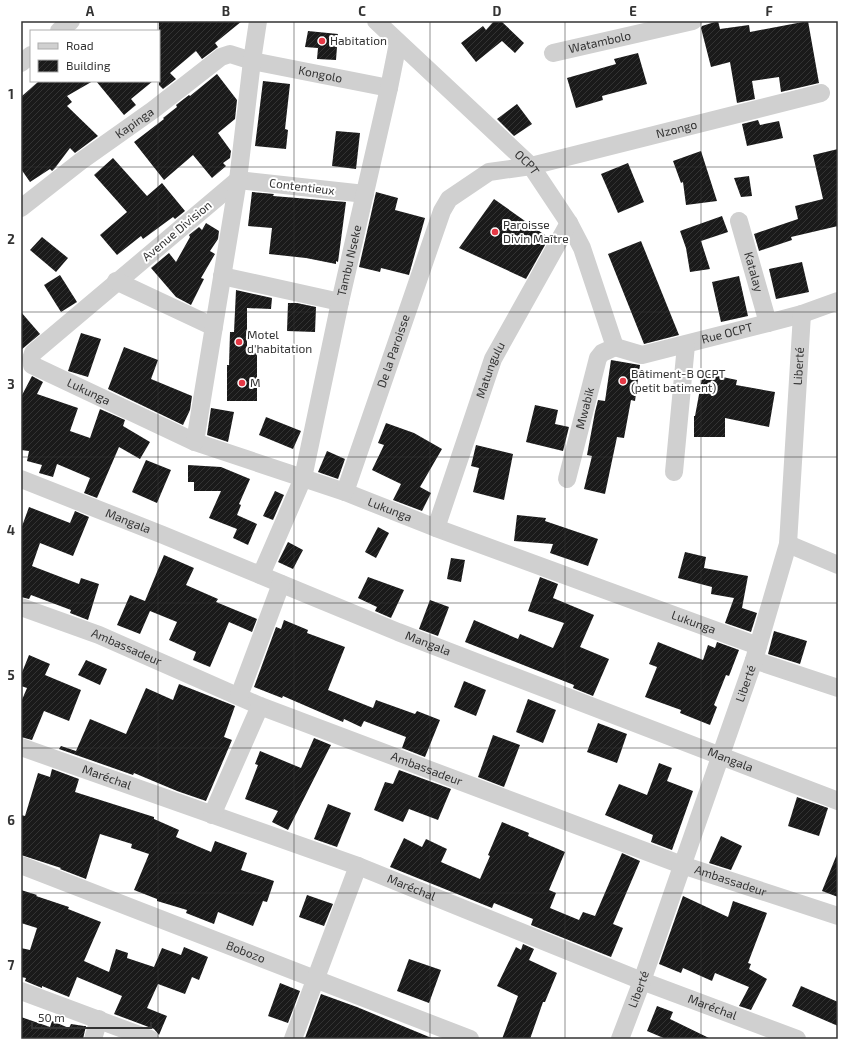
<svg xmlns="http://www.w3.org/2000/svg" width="859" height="1060" font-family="'Exo 2',sans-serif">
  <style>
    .building { fill: url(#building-hatch) }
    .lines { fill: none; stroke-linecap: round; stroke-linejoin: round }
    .minor { stroke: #d0d0d0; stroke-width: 18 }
    .grid { fill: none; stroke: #333; stroke-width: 1; stroke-opacity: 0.55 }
    .poi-dot { fill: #e63946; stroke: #fff; stroke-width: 1.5 }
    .labels { text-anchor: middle; stroke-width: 4; stroke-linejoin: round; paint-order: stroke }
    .poi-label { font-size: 12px; fill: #333; stroke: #fff; text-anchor: start }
    .street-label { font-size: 12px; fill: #333; stroke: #fff }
    .neatline { fill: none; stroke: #333; stroke-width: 1.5 }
    .grid-label { font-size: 13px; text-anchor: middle; font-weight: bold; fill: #333 }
  </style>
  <defs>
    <pattern id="building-hatch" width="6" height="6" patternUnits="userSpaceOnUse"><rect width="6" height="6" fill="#1a1a1a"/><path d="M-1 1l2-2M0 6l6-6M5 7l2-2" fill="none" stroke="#333"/></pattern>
  </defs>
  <rect width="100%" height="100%" fill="#fff"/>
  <g class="building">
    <path d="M159,21H242L215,43L218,47L202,59L196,51L170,73L176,79L163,89L159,85Z"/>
    <path d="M494,21H501L524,43L515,53L502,41L476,62L461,43L483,26L486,30Z"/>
    <path d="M718,21L720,29L749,25L750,32L808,21L819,83L781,92L779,77L752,81L755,99L737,103L730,62L711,67L701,28L702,26Z"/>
    <path d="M308,31L338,34L336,60L317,59L318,48L305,47Z"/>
    <path d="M638,53L647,84L602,96L603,100L576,108L567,78L616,64L614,59Z"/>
    <path d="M217,74L237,100L235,119L218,133L231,151L230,158L223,163L226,166L212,178L193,155L164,180L134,142L164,119L163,118L177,107L176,105L189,95L190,96Z"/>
    <path d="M39,81H93L67,96L72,102L67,106L98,136L75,153L70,148L55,168L52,171L50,169L30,182L21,169V97Z"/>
    <path d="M96,81H153L131,99L136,105L124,115Z"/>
    <path d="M263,81L290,84L285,129L288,130L286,149L255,146Z"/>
    <path d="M517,104L532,124L514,136L497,119Z"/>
    <path d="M758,120L760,125L779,121L783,138L747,146L742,124Z"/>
    <path d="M336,131L360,133L356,169L332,166Z"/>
    <path d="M838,149V226L791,237L792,240L759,251L754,234L798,219L795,206L823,199L813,155Z"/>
    <path d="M701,151L717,201L686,205L683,182L681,183L673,161Z"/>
    <path d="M113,158L147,196L162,183L185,211L175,219L173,217L143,239L141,236L117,255L100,235L127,212L94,175Z"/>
    <path d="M628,163L644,202L618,213L601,174Z"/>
    <path d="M749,176L752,196L741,197L734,178Z"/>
    <path d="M252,192L274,194L273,196L346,202L338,262L336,261V264L306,258L269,254L272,228L248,226Z"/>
    <path d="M376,192L398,198L395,210L425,218L409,275L381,268L380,272L359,267Z"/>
    <path d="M494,199L549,238L526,279L459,248Z"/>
    <path d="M722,216L728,232L701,241L710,269L690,272L686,248L680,231Z"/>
    <path d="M206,223L219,231L218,239L210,251L215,254L201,278L204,279L191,305L176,297L151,268L169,253L176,262L190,237L189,235L199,227L202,230Z"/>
    <path d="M42,237L68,258L56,272L30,250Z"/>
    <path d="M641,241L679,335L644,344L608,254Z"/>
    <path d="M802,262L809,292L776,299L769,269Z"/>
    <path d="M60,275L77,302L61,312L44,285Z"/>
    <path d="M739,276L748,316L721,322L712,282Z"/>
    <path d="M236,290L272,298L271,309L247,308V352L257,353V401H227V365H229L230,332H234Z"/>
    <path d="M288,303H297L316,307L315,332L287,331Z"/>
    <path d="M21,312L40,334L21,350Z"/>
    <path d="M81,333L101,339L88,377L68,371Z"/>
    <path d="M124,347L158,360L151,379L192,396L190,410L183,425L108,389Z"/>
    <path d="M611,360L640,365L635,401L631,400L624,438L617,437L605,494L584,489L592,456L587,455L595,412L598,400L605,401Z"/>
    <path d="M703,373L737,380L736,385L775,392L769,427L725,418V437H694V416H695Z"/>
    <path d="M32,376L43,382L37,394L78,408L70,431L90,438L100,409L125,420L123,426L150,442L140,459L119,447L97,498L84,493L90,478L57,464L53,477L39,473L42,465L27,461L29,451L21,450V397Z"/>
    <path d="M535,405L558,410L555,424L569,427L563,451L526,442Z"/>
    <path d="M211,408L234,412L228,442L207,435Z"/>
    <path d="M266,417L301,431L293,449L259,435Z"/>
    <path d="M386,423L414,433L442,449L420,487L431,493L422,511L393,500L401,484L372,470L384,445L378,443Z"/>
    <path d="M476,445L513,454L504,500L473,492L479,468L471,466Z"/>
    <path d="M327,451L345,459L338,479L318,472Z"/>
    <path d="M146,460L171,470L157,503L132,492Z"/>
    <path d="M188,465L221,467L250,479L239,504L241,505L237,515L257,524L248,545L233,538L237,529L209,518L221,491H194V482H188Z"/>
    <path d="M275,491L284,495L273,520L263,516Z"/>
    <path d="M29,507L70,523L75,511L89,517L73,556L40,543L32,566L79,584L81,578L99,584L88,620L70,613L71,610L31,595L29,599L21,597V529Z"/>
    <path d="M517,515L546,518L545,521L598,539L588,566L550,553L553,544L514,541Z"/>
    <path d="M378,527L389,533L376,558L365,552Z"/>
    <path d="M288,542L303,550L293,569L278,562Z"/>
    <path d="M685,552L706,557L704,568L748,576L742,608L757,613L751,632L725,623L734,598L711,594L712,587L678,578Z"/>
    <path d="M164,555L194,568L186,585L218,599L216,602L257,619L252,632L229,622L210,667L193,660L196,652L169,640L177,622L150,611L140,634L117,625L130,595L145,601Z"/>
    <path d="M451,558L465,560L461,582L447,579Z"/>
    <path d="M368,577L404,590L391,618L375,611L377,607L358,598Z"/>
    <path d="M540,577L558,584L553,598L594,615L580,647L609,659L593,696L573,688L574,685L546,674L465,642L474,620L518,639L520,634L553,648L564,623L528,611Z"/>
    <path d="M430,600L449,607L438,636L419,629Z"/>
    <path d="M284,620L308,630L307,633L345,647L328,690L373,708L376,700L415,714L417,711L440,720L425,757L402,748L406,737L364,721L361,727L344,719L343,722L283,696L282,698L254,687L276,627L281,629Z"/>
    <path d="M774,631L807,641L800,664L768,654Z"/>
    <path d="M658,642L703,660L708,645L715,648L717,642L739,650L729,676L726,675L714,705L717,707L710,725L680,713L681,710L645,697L657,667L649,664Z"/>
    <path d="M29,655L50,664L45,675L81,690L69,721L44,711L32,740L21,737V702L27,688L21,686V675Z"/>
    <path d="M86,660L107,669L100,685L78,675Z"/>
    <path d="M464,681L486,690L476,716L454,707Z"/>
    <path d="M179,684L235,706L224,737L232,740L206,801L177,791L134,773L133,775L59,749L61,746L76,751L90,719L126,734L146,688L173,700Z"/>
    <path d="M528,699L556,710L543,743L516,732Z"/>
    <path d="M598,723L627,734L617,763L587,752Z"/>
    <path d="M493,735L520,745L504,787L478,777Z"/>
    <path d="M314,738L331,745L288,830L272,822L278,811L245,799L258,765L255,764L260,751L301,768Z"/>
    <path d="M659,763L672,768L667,781L693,791L672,850L651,842L653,835L605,815L619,784L647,795Z"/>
    <path d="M52,769L79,779L75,792L154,817V819L179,830L176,837L211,852L215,841L247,853L241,870L274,881L267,902L263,901L253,926L218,912L214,924L186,913L187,910L157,901V899L134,890L149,854L131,848L132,844L100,834L86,879L60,869L61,868L21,855V815L25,816L38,773L50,777Z"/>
    <path d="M399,770L451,789L438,820L409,809L403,822L374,810L385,782L393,784Z"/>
    <path d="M797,797L828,808L819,836L788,826Z"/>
    <path d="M328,804L351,813L337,847L314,839Z"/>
    <path d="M502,822L529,833L528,836L565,852L549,890L556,893L550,908L579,920L583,912L595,916L622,853L640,861L613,924L623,928L611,957L531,925L533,919L494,903L492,908L390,867L404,838L422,847L426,839L447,849L441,862L480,879L490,856L488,855Z"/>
    <path d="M721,836L742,846L731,870L709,863Z"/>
    <path d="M837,854H838V897L822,891Z"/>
    <path d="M21,890L37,895L36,896L69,907L68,909L101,922L84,961L109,972L116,949L128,953L127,958L154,967L162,948L181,955L184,947L208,957L199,980L192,977L185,994L158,984L147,1008L167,1016L159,1035L154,1029L114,1014L122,996L77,977L69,997L42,986V988L25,981L26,978L21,977V948L30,950L37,928L21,923Z"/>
    <path d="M307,895L333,904L324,926L299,917Z"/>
    <path d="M683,896L728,917L733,901L767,913L748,963L751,964L749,969L767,979L751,1010L739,1006L749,987L715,973L712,981L683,968L681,973L659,964Z"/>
    <path d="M523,944L534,949L529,960L557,973L545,1002H543L530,1039H502L518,996L497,986L516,947L521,950Z"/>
    <path d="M409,959L441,970L429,1003L397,991Z"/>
    <path d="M280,983L300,991L288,1023L268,1016Z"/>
    <path d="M801,986L838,1002V1026L792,1006Z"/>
    <path d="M321,994L357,1007L434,1039H309L305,1038Z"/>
    <path d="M657,1006L673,1012L670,1019L711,1039H666L647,1031Z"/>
    <path d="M21,1017L50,1027L52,1021L69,1028L71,1024L84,1026H86L83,1039H21Z"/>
  </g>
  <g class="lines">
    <g class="minor">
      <path id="s1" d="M376,21L531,166L569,223L582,248L615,347"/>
      <path d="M59,31L71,21"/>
      <path id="s2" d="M553,53L693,21"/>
      <path d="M21,63L31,55"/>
      <path id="s3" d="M365,194L238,180L33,353L31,359L32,365L195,442L345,492L436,528L758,646"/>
      <path id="s4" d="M21,208L81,161L153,110L221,57L230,54L252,61L389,88"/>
      <path id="s5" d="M739,221L768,323"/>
      <path d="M222,276L340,302"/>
      <path d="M116,281L214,327"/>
      <path id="s6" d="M615,347L642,355L768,323L802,314L838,301"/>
      <path d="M195,442L238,180L252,61L258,21"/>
      <path d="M674,472L686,345"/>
      <path id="s7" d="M21,479L163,535L398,632L838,801"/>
      <path id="s8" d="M567,479L598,358L602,353L615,347"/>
      <path id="s9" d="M345,492L442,211L449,199L489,172L531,166L821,93"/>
      <path id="s10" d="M436,528L493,359L569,223"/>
      <path d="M788,544L838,565"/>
      <path id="s11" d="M261,575L303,478L340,302L389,88L398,43"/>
      <path id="s12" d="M21,607L99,635L260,706L682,865L838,916"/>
      <path d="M754,660L838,688"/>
      <path d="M239,696L281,584"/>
      <path id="s13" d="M21,747L358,866L642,981L797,1039"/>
      <path d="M212,815L260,706"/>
      <path id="s14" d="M21,865L470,1039"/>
      <path d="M21,991L150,1039"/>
      <path d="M93,1039L99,1019"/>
      <path d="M293,1039L358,866"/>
      <path id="s15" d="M620,1039L642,981L754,660L788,544L802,314"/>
    </g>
  </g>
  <path class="grid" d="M158,21V31M294,21V1039M430,21V1039M565,21V1039M701,21V1039M158,81V1039M21,167H838M21,312H838M21,457H838M21,603H838M21,748H838M21,893H838"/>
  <g class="poi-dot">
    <circle cx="322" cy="41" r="4"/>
    <circle cx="495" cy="232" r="4"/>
    <circle cx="239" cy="342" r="4"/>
    <circle cx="623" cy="381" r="4"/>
    <circle cx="242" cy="383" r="4"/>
  </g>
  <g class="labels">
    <g class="poi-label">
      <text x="330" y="45">Habitation</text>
      <text x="503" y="229">Paroisse<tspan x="503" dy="14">Divin Maître</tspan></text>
      <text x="247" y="339">Motel<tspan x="247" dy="14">d'habitation</tspan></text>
      <text x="631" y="378">Bâtiment-B OCPT<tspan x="631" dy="14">(petit batiment)</tspan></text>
      <text x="250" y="387">M</text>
    </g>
    <g class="street-label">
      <text dy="4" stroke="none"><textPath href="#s2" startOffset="48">Watambolo</textPath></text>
      <text dy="4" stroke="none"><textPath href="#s4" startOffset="353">Kongolo</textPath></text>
      <text dy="4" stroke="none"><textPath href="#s4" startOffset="142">Kapinga</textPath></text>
      <text dy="4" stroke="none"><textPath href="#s9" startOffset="552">Nzongo</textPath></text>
      <text dy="4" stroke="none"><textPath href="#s1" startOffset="207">OCPT</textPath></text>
      <text transform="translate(302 187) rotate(7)" y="4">Contentieux</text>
      <text transform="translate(177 231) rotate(-40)" y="4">Avenue Division</text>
      <text dy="4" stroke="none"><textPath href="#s11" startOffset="328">Tambu Nseke</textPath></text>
      <text dy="4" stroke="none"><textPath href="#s5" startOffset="53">Katalay</textPath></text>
      <text dy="4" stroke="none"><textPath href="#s6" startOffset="116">Rue OCPT</textPath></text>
      <text dy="4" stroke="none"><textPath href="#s9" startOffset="149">De la Paroisse</textPath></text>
      <text dy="4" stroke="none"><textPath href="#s15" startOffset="701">Liberté</textPath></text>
      <text dy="4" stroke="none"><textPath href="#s10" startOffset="167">Matungulu</textPath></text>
      <text dy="4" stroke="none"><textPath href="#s3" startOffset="471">Lukunga</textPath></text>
      <text dy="4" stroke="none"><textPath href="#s8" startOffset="73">Mwabik</textPath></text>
      <text dy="4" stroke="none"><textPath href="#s3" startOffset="795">Lukunga</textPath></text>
      <text dy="4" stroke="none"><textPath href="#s7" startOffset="115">Mangala</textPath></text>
      <text dy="4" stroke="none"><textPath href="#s3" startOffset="1119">Lukunga</textPath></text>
      <text dy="4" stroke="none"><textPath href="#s7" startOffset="439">Mangala</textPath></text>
      <text dy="4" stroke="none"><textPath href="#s12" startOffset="113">Ambassadeur</textPath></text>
      <text dy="4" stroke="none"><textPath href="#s15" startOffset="377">Liberté</textPath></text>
      <text dy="4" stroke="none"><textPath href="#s7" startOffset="763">Mangala</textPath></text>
      <text dy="4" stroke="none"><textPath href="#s12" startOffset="437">Ambassadeur</textPath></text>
      <text dy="4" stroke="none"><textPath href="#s13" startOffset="91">Maréchal</textPath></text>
      <text dy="4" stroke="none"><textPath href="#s12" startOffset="761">Ambassadeur</textPath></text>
      <text dy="4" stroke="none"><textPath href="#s13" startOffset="415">Maréchal</textPath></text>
      <text dy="4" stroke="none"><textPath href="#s14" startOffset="241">Bobozo</textPath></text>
      <text dy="4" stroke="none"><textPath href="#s15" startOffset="53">Liberté</textPath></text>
      <text dy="4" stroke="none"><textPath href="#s13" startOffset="739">Maréchal</textPath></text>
    </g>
  </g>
  <rect width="859" height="1060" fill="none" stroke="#ffffff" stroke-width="44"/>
  <rect x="30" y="30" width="130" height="52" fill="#ffffff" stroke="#adadad"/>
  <rect x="38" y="43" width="20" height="6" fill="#d0d0d0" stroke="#adadad"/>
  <text x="66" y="50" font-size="12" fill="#333333">Road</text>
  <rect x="38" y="60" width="20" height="12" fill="url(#building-hatch)" stroke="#adadad"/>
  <text x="66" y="70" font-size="12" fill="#333333">Building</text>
  <path d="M32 1022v6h119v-6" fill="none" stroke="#333333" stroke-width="2"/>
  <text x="38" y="1022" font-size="12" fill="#333333" stroke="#ffffff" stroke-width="3" paint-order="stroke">50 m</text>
  <rect x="22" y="22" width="815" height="1016" class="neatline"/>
  <g class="grid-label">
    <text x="90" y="16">A</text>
    <text x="226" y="16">B</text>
    <text x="362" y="16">C</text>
    <text x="497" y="16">D</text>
    <text x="633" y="16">E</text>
    <text x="769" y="16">F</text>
    <text x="11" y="99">1</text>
    <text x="11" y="244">2</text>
    <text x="11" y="389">3</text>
    <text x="11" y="535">4</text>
    <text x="11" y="680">5</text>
    <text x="11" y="825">6</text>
    <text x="11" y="970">7</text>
  </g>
</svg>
